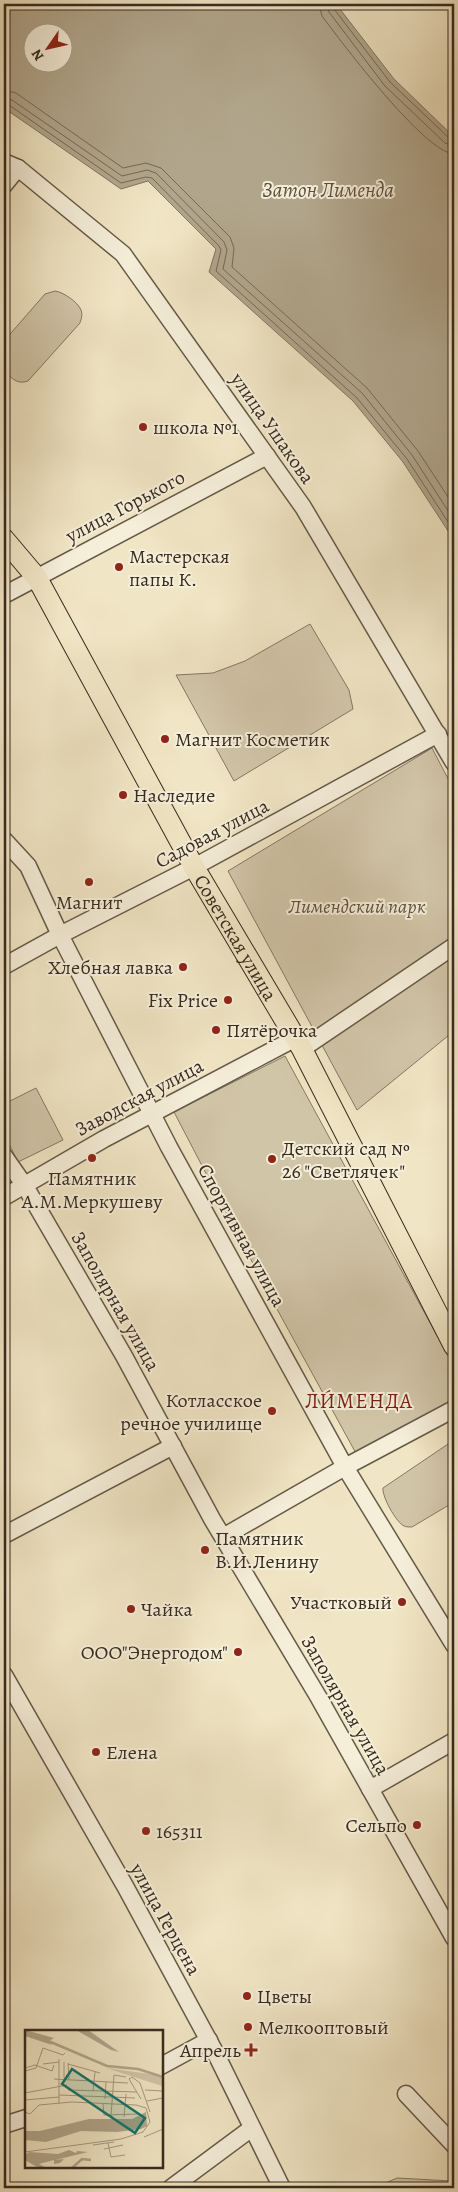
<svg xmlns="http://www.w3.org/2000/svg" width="458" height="2192" font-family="Alegreya,serif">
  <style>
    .green { fill: #d1c5a8; stroke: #847863 }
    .water { fill: #b1a68c; stroke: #807560; fill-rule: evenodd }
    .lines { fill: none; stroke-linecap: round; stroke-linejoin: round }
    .shore { stroke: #746855; stroke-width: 1 }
    .minor-casing { stroke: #655a48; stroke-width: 19 }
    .major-casing { stroke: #372b1e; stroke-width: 22 }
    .minor { stroke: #f5eed9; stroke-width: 16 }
    .major { stroke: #f0e5c4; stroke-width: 20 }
    .poi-dot { fill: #8f2418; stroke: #f5eed9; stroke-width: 2 }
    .labels { text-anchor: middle; stroke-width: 4; stroke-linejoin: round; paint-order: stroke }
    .poi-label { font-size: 20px; fill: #372b1e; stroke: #f5eed9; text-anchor: start }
    .street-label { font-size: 20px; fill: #372b1e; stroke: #f5eed9 }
    .park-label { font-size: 20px; font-style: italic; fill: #5e5240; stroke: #f5eed9 }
    .water-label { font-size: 21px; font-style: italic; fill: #5c503f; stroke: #f5eed9 }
    .neighbourhood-label { font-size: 21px; letter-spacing: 1px; fill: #7a1f14; stroke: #f5eed9 }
    .inset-river { fill: none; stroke: #b1a68c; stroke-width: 2.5 }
    .inset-road { fill: none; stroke: #a69b82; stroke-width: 1 }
    .view { fill: #0f766e; fill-opacity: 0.15; stroke: #0f766e; stroke-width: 2.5 }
    .inset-edge { fill: none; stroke: #372b1e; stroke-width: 2.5 }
  </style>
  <rect width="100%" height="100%" fill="#f0e5c4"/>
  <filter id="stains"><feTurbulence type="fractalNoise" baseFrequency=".004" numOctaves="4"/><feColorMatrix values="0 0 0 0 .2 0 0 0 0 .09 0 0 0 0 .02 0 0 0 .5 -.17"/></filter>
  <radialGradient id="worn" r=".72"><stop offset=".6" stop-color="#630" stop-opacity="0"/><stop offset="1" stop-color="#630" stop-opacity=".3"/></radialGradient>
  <g class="green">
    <path d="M55,291C63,292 78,302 81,310C83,315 81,319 80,323L28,381C17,385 12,378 4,371V341L45,294Z"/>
    <path d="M310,624L349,690L353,709L234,781L176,675L213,673L245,661Z"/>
    <path d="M432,748L454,790V1031L357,1110L228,871Z"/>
    <path d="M285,1056L454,1367V1401L358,1457L272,1300L174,1112Z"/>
    <path d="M36,1088L63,1140L18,1162L4,1134V1104Z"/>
    <path d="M454,1440V1502L412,1527C411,1527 405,1527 404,1526C396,1522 382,1497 383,1488Z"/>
    <path d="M397,2178L451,2181L454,2182V2188H381V2185Z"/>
  </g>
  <path class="water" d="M4,4H336L394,79L454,137V540L403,462L353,401L209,272L216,249L148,181L121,189L4,108ZM32,32H62V62H32Z"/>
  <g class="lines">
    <g class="shore">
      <path d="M319,4L322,16C342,43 425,153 454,154"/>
      <path d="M326,4L329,12L385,86L445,143L454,146"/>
      <path d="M333,4L334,9L390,82L449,138L454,140"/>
      <path d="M4,90L16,93L123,168L146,163L161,168L230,237L234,248L232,267L367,388L418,451L454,506"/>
      <path d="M4,98L12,100L122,176L147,170L156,173L224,242L227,250L223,269L362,393L412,455L454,520"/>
      <path d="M4,104L9,105L121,183L146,177L152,178L219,246L221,250L216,271L357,398L407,459L454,531"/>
    </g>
    <g class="minor-casing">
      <g id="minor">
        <path d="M4,162L18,168L123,254L303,507L454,763"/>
        <path d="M4,185L18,168"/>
        <path d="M4,595L267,456"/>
        <path d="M4,840L28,866L60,935L169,1147L345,1467L454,1645"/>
        <path d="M4,966L60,935L194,867L438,734"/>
        <path d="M302,1049L454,946"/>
        <path d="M4,1156L25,1186L124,1356L212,1519L319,1698L454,1938"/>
        <path d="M4,1197L104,1139L296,1038"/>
        <path d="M4,1535L173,1446"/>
        <path d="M223,1537L345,1467L454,1409"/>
        <path d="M4,1675L125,1886L215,2052L282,2188"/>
        <path d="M370,1789L454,1741"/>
        <path d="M161,2066L209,2040"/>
        <path d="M406,2094L454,2145"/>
        <path d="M4,2125L26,2118"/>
        <path d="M171,2188L252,2128"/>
      </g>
    </g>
    <g class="major-casing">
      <g id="major">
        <path id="s1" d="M4,539L37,578L194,867L302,1049L454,1346"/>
      </g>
    </g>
    <use href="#minor" class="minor"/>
    <use href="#major" class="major"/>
  </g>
  <g class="poi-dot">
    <circle cx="143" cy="427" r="5"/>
    <circle cx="119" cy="567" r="5"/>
    <circle cx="165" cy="739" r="5"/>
    <circle cx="123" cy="795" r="5"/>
    <circle cx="89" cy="882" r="5"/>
    <circle cx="183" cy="967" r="5"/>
    <circle cx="228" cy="1000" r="5"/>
    <circle cx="216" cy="1030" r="5"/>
    <circle cx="92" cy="1158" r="5"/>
    <circle cx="272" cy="1159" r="5"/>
    <circle cx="272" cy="1411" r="5"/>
    <circle cx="205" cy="1550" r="5"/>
    <circle cx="402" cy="1602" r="5"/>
    <circle cx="131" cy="1609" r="5"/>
    <circle cx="238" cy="1652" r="5"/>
    <circle cx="96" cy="1752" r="5"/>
    <circle cx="417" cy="1825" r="5"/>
    <circle cx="146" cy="1831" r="5"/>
    <circle cx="247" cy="1996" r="5"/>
    <circle cx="248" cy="2027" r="5"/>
    <path d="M248.5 2042.5h5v5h5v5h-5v5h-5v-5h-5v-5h5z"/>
  </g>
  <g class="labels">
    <g class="poi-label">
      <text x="153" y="434">школа №1</text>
      <text x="129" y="563">Мастерская<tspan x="129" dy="23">папы К.</tspan></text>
      <text x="175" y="746">Магнит Косметик</text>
      <text x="133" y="802">Наследие</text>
      <text x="89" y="909" text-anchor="middle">Магнит</text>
      <text x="173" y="974" text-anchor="end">Хлебная лавка</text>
      <text x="218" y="1007" text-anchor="end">Fix Price</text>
      <text x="226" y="1037">Пятёрочка</text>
      <text x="282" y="1155">Детский сад №<tspan x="282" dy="23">26 "Светлячек"</tspan></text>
      <text x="92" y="1185" text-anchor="middle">Памятник<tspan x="92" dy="23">А.М.Меркушеву</tspan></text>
      <text x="262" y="1407" text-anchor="end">Котласское<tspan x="262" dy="23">речное училище</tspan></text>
      <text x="215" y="1545">Памятник<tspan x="215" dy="23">В.И.Ленину</tspan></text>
      <text x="392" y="1609" text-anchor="end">Участковый</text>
      <text x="141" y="1616">Чайка</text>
      <text x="228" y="1659" text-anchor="end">ООО"Энергодом"</text>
      <text x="106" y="1759">Елена</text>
      <text x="407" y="1832" text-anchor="end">Сельпо</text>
      <text x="156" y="1838">165311</text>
      <text x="257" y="2003">Цветы</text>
      <text x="258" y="2034">Мелкооптовый</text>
      <text x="241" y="2057" text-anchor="end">Апрель</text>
    </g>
    <g class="street-label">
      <text transform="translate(273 428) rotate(55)" y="7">улица Ушакова</text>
      <text transform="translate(125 506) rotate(-28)" y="7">улица Горького</text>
      <text transform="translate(212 833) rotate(-28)" y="7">Садовая улица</text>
      <text dy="7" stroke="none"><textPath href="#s1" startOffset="462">Советская улица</textPath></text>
      <text transform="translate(139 1097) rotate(-28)" y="7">Заводская улица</text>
      <text transform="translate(242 1235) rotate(61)" y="7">Спортивная улица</text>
      <text transform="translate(116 1301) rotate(60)" y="7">Заполярная улица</text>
      <text transform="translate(346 1705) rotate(60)" y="7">Заполярная улица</text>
      <text transform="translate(166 1919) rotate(61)" y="7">улица Герцена</text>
    </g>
    <g class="park-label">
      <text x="357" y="913">Лимендский парк</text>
    </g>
    <g class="water-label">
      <text x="328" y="197">Затон Лименда</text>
    </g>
    <g class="neighbourhood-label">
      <text x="359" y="1408">ЛИ́МЕНДА</text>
    </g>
  </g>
  <g transform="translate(25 2030)">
    <rect width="138" height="138" fill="#f0e5c4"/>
    <path d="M81,38L132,45L137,47V56Z" fill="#d1c5a8"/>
    <path d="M0,0L29,8L24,11L27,15L0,6ZM51,0H63L94,22L86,20ZM121,82L122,96L116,99L92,102L56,101L21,112L0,110V101H15L64,89H107ZM44,120L51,123L52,121L63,122L30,130L39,129L35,133L29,134V130L14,134L22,138L12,137L0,130V125L4,122L33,124Z" fill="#b1a68c"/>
    <path class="inset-river" d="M21,10L82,36L113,39L138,47M47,138L57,129L66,130"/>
    <path class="inset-road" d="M34,29V73M39,32V48M43,33L44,49M18,34L34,32M43,34L75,43M0,38L10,35L27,41L29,35M0,41L11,38L18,18L38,25L40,23M29,49L103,53M104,49L107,47L115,53L125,82M104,49L116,69M43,60L112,62M120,60L138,61M68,61L70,42M0,63L42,55M34,65L110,68M80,69L81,52M0,70L34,67M122,71L138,68M78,74L79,85L115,84M0,82L5,84L14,75L47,72L111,75L121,78L125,92L118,102L96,109L0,122M86,86L89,45L101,47M99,87L101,64M119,107L138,99M83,113L86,127L100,125M68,115L89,112M79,119L98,115"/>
    <path class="view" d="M47,39L120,88L110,103L37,54Z"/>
    <rect width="138" height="138" class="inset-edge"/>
  </g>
  <rect width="458" height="2192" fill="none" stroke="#f0e5c4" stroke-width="20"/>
  <rect x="5" y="5" width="448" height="2182" fill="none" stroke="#372b1e" stroke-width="2.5"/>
  <rect x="10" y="10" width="438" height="2172" fill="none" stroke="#372b1e"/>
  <g transform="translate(48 48) rotate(236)"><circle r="24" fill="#f5eed9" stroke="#a9a08e"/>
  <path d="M0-4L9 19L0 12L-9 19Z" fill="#8f2418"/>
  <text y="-8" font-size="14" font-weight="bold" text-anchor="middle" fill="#372b1e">N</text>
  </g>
  <rect width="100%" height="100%" filter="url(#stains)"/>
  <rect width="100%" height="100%" fill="url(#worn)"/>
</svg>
